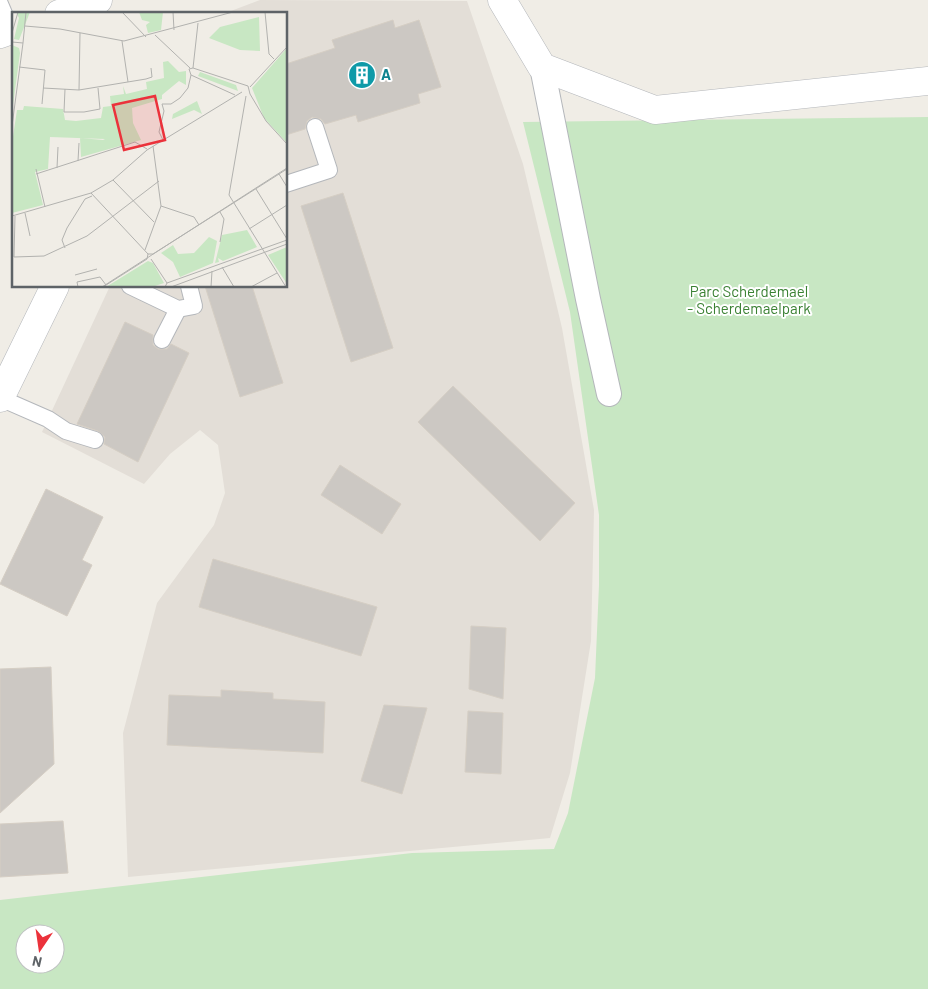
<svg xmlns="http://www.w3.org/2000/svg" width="928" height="989" font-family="Barlow,sans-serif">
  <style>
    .education { fill: #e3ded7 }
    .green { fill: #c8e7c3; fill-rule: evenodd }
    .building { fill: #ccc8c3; stroke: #d5cec4 }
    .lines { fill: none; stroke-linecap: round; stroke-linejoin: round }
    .service-casing { stroke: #b4b7bb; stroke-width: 18 }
    .pedestrian-casing { stroke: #b4b7bb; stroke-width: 26 }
    .minor-casing { stroke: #b4b7bb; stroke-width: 29 }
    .service { stroke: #fff; stroke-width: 16 }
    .pedestrian { stroke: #fff; stroke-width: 24 }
    .minor { stroke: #fff; stroke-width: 28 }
    .labels { text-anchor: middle; stroke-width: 4; stroke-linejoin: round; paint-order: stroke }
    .culture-label { font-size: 15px; font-weight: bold; fill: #0d838f; stroke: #fff; text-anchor: start }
    .park-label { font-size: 15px; fill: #3a8133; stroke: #fff }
    .inset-road { fill: none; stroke: #b2b2af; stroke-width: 1 }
    .view { fill: #eb323b; fill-opacity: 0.15; stroke: #eb323b; stroke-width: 2.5 }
    .inset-edge { fill: none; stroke: #5e6367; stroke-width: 2.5 }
  </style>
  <rect width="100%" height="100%" fill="#f0ede6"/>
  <path class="education" d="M260,0L467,1L523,164L562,328L594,510L591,641L570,773L550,838L128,877L123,733L157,603L214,525L225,493L218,445L200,430L170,454L144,484L42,432L110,286H286V14H223Z"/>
  <path class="green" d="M928,117V989H0V900L412,853L554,849L568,813L595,678L599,585V515L570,312L523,122ZM25,934H55V964H25Z"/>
  <g class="building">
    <path d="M393,20L395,28L419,20L441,87L418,94L420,103L358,122L356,115L325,124L321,119L312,117L307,121L305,129L286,135V64L335,48L332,40Z"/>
    <path d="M343,193L393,348L351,362L301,206Z"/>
    <path d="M205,286H252L283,383L240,397Z"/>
    <path d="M125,322L153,335V345L158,349H167L171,344L189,353L138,462L104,444L105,437L98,431L77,424Z"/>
    <path d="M453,386L575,503L540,541L418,422Z"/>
    <path d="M340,465L401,504L382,534L321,495Z"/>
    <path d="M46,489L103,517L82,560L92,565L67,616L0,584Z"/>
    <path d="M213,559L377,607L361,656L199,607Z"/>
    <path d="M471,626L506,628L503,699L469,689Z"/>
    <path d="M51,667L54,764L0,813V669Z"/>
    <path d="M221,690L273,693V699L325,702L323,753L167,745L169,695L221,697Z"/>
    <path d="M384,705L427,708L402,794L361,781Z"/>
    <path d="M468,711L503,713L501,774L465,772Z"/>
    <path d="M63,821L68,873L0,877V824Z"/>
  </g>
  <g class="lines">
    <g class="service-casing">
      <g id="service">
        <path d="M0,4L11,30"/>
        <path d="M286,184L329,170L315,127"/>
        <path d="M130,286L178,309L194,306L189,286"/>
        <path d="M162,340L178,309"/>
        <path d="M0,398L48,419L66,431L95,440"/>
      </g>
    </g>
    <g class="pedestrian-casing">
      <path id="pedestrian" d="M542,67L588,299L609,394"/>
    </g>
    <g class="minor-casing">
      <g id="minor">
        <path d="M502,0L542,67L655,110L928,81"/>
        <path d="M59,14L98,0"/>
        <path d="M0,34L14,29"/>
        <path d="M0,398L55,286"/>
      </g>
    </g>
    <use href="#service" class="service"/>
    <use href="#pedestrian" class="pedestrian"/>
    <use href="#minor" class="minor"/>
  </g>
  <defs>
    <g id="building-disc" transform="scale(1.4375)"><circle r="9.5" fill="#0f9aa8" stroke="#fff"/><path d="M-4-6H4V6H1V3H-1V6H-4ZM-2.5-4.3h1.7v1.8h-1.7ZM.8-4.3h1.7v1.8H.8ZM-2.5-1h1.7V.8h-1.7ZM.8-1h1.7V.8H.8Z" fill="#fff"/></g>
  </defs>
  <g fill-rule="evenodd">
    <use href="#building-disc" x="362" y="75"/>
  </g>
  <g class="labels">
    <g class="culture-label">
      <text x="381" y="80">A</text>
    </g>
    <g class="park-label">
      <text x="749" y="297">Parc Scherdemael<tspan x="749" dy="17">- Scherdemaelpark</tspan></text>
    </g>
  </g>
  <g transform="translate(12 12)">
    <rect width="275" height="275" fill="#f0ede6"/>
    <path d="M4,0H18L7,28L2,27L7,6ZM127,0H151L149,18L136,21L134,13L138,10L130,8ZM247,5L248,39L228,38L197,26L208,15ZM0,33L7,36L8,41L0,100ZM275,36V131L252,106L240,76ZM156,49L167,60L174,59V73L167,69L150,83V87L120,96L121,111L129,128L69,145L68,126L91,128L93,127L38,125L36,157L23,160L31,193L0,201V131L5,98H11L12,94L51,97L53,108L64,109L89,106L91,95L99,94L98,84L112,82L111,74L114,82L135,77L134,70L152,66L151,50ZM188,60L224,73L226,79L186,64ZM185,89L190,102L182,98L160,107L161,102ZM235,218L245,235L211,249L206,246L207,250L203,251L210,223ZM197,225L205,229L201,251L168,265L161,250L149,241L161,233L166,242L182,241ZM275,235V272L256,243ZM136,249L141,251L152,271L140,275H94Z" fill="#c8e7c3"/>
    <path class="inset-road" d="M110,0L134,25M161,0L162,18M253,0L257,42L262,47M13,14L48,17L112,29L221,0M0,21L6,0M143,23L178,56M110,29L116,70M0,30L11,31L14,0M7,55L33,58L30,92M181,56L186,11M238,75L275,35M31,76L67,78L134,67L140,65L139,56M53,77L52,100H72L88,97L86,76M67,78L68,21M238,82L254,109L275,132M223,83L179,63L177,57L181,56L236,74L238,82M234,84L217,183L274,275M0,114L11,31M151,128L147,120L152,99L150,92H159L168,86L176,76L179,63M66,149L67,131M45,156L46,135M24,157L33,195M24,162L123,130L135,137M267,162L275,175M101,168L142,210M244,177L275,227M79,181L136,242M149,194L182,205L187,213M13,201L18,224M0,204L79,181L101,168L135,138L230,80M3,204L2,245L32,244L75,224L147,169M237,217L275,193M208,230L212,207L208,200M53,236L50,228L55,216L73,187L80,184M133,238L149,194L141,134M139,247L155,271M210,255L222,275M63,263L85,257M66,275L65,270L88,265L94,273M90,275L275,156M91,275L135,247L136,242H141L275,157M153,275L155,271L275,228M159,275L275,232M199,275L200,259M239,275L265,261"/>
    <path class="view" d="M143,84L153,128L112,138L101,93Z"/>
    <rect width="275" height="275" class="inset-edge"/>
  </g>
  <g transform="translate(40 949) rotate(193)"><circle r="24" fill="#ffffff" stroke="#bfc1c2"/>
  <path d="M0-4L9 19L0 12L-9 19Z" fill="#eb323b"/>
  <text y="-8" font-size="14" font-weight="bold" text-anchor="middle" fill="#5e6367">N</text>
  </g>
</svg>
